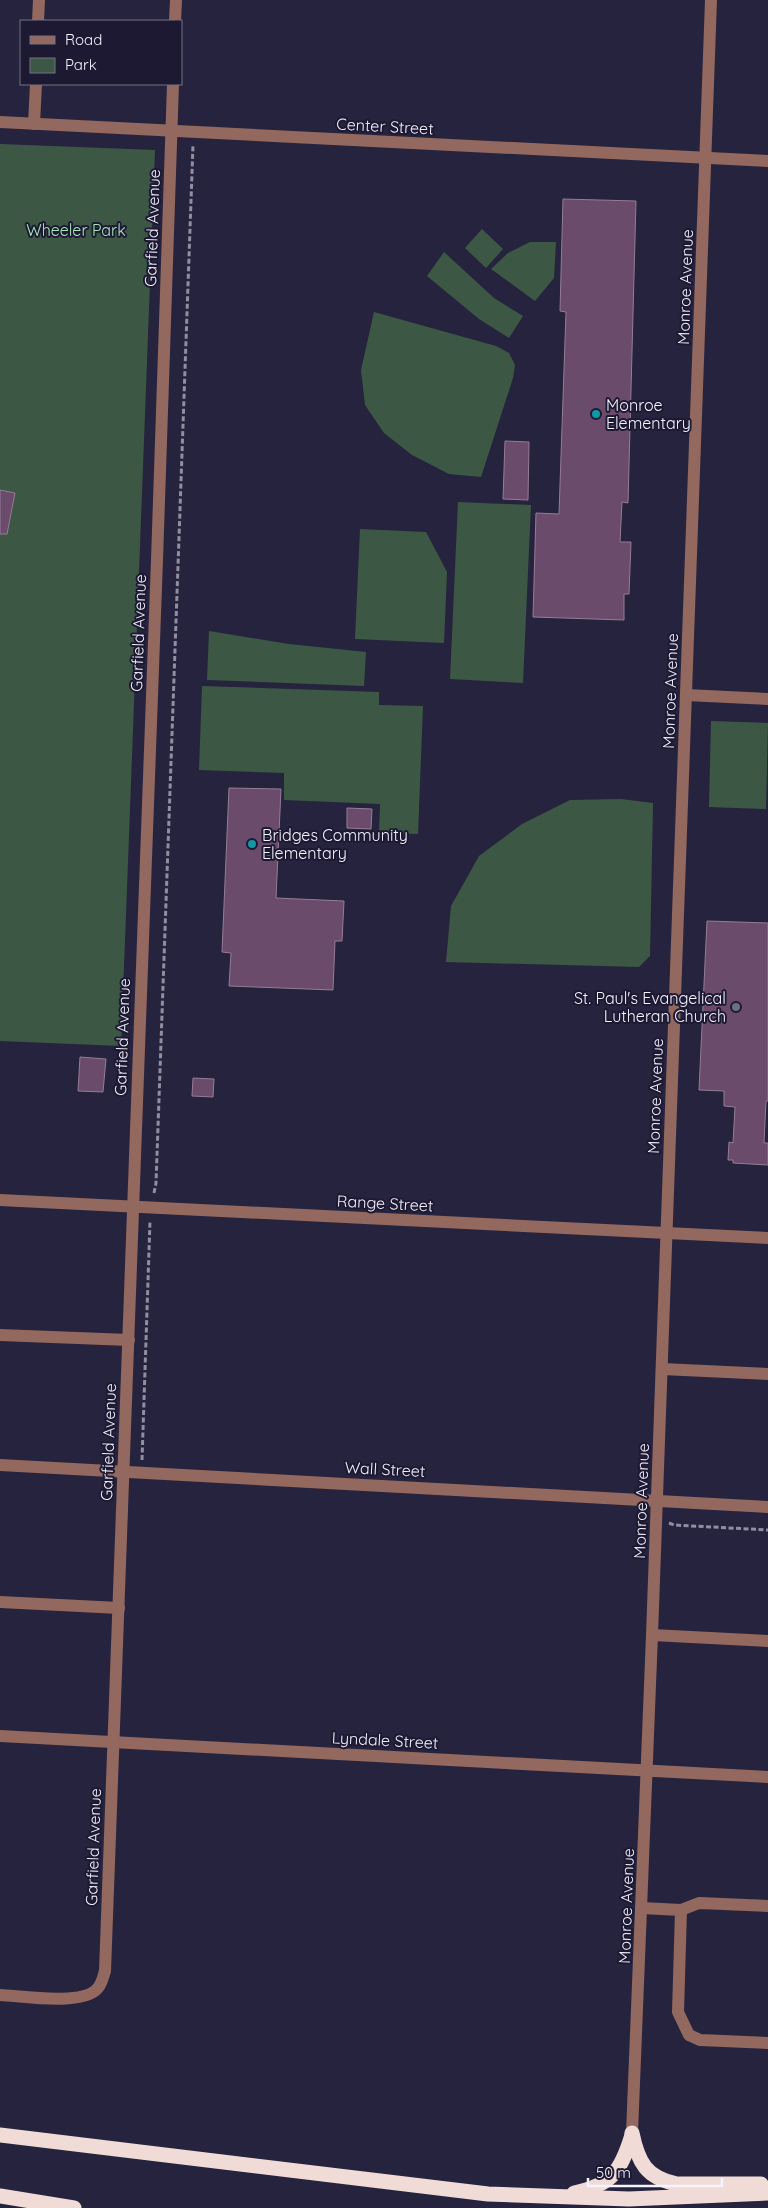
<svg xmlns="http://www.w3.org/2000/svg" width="768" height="2208" font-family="Quicksand,sans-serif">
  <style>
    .green { fill: #3c5844 }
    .building { fill: #6a4b6b; stroke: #967c96 }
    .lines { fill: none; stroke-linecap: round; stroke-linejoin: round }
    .path { stroke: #908ea1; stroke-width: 3; stroke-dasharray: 5 2.5; stroke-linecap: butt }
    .minor { stroke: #92685f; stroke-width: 12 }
    .highway { stroke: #f0dbd6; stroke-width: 15 }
    .culture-dot { fill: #0f9aa8; stroke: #1d1933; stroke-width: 2 }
    .worship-dot { fill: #6b7280; stroke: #1d1933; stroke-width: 2 }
    .labels { text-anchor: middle; stroke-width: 4; stroke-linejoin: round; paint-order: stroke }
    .street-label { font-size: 16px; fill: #f4f3fe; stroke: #1d1933 }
    .park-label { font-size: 16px; fill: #a4e8b8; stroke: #1d1933 }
    .poi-label { font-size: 16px; fill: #f4f3fe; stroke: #1d1933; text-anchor: start }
  </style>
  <rect width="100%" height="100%" fill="#26233e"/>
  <g class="green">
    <path d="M0,144L155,150L121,1046L0,1041Z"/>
    <path d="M482,229L503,249L486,268L465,248Z"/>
    <path d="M530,242H556L554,278L535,301L491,269L508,253Z"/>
    <path d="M444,252L494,298L523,316L509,338L479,319L427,276Z"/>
    <path d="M374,312L496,346L509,353L515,365L513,378L481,477L449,474L412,455L384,433L365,405L361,370Z"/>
    <path d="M458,502L531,505L523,683L450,679Z"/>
    <path d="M360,529L426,532L447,572L444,643L355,639Z"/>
    <path d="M209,631L289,644L366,652L364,686L207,680Z"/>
    <path d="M202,686L379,692V705L423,706L418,834L379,833L380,804L284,800V773L199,770Z"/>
    <path d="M711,721L768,723L766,809L709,807Z"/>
    <path d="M621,799L653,803L650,956L639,967L446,962L451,906L479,856L522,824L570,800Z"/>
  </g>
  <g class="building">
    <path d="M563,199L636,201L628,503L622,502L620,542H631L629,594H624V620L533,617L536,513L559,514L566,312L560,311Z"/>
    <path d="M505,441L529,442L528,500L503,499Z"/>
    <path d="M0,490L15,493L7,534H0Z"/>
    <path d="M229,788L281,789L276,898L344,901L342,941H335L333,990L229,986L231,953L222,952Z"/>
    <path d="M347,808L372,809L371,829L347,828Z"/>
    <path d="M707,921L768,923V1101H766L764,1143H768V1165L733,1163V1160H728L729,1142L733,1143L735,1107L724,1106V1091L699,1090Z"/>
    <path d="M80,1057L106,1059L103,1092L78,1091Z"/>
    <path d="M193,1078L214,1079L213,1097L192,1096Z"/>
  </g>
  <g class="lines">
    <g class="path">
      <path d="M154,1193L156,1183L193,145"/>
      <path d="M142,1460L150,1221"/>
      <path d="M669,1523L674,1525L768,1530"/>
    </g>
    <g class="minor">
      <path d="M38,21L39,0"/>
      <path d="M175,21L176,0"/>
      <path d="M0,122L768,161"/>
      <path d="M34,124L36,84"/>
      <path d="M686,695L768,699"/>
      <path d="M0,1200L768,1238"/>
      <path d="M0,1335L129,1340"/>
      <path d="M662,1369L768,1374"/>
      <path d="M0,1465L768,1507"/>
      <path d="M0,1602L119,1608"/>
      <path d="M652,1635L768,1641"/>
      <path d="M0,1736L768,1777"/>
      <path d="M642,1908L681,1910L678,2012L689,2035L700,2040L768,2043"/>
      <path d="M681,1910L699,1903L768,1906"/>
      <path d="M0,1995C22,1996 81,2006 97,1989C102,1984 103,1977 105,1971L157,560L173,84"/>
      <path d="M632,2133L652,1635L711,0"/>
    </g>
    <g class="highway">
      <path d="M632,2133C638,2162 646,2178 677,2184H761"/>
      <path d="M0,2135L488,2194L629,2199L768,2193"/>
      <path d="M574,2193C612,2185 621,2171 632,2135"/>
      <path d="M0,2196L74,2208"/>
    </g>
  </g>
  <g class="culture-dot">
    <circle cx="596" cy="414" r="5"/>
    <circle cx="252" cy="844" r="5"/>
  </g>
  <circle class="worship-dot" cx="736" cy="1007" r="5"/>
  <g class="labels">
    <g class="street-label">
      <text transform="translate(385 126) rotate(3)" y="6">Center Street</text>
      <text transform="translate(152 228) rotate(-88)" y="6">Garfield Avenue</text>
      <text transform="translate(685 287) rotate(-88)" y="6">Monroe Avenue</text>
      <text transform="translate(138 633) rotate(-88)" y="6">Garfield Avenue</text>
      <text transform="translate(670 691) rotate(-88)" y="6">Monroe Avenue</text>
      <text transform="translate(122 1037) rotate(-88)" y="6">Garfield Avenue</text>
      <text transform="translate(655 1096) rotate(-88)" y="6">Monroe Avenue</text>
      <text transform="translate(385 1203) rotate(3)" y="6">Range Street</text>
      <text transform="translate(108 1442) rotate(-88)" y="6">Garfield Avenue</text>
      <text transform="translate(385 1469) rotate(3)" y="6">Wall Street</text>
      <text transform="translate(641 1501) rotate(-88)" y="6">Monroe Avenue</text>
      <text transform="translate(385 1740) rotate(3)" y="6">Lyndale Street</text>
      <text transform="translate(93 1847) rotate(-88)" y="6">Garfield Avenue</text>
      <text transform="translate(626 1906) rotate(-88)" y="6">Monroe Avenue</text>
    </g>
    <g class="park-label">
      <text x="76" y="236">Wheeler Park</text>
    </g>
    <g class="poi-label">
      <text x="606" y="411">Monroe<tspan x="606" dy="18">Elementary</tspan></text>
      <text x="262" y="841">Bridges Community<tspan x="262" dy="18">Elementary</tspan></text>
      <text x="726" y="1004" text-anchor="end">St. Paul's Evangelical<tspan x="726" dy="18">Lutheran Church</tspan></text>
    </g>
  </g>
  <rect x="20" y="20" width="162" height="65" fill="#1d1933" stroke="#737084"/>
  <rect x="30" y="36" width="25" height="8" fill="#92685f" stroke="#737084"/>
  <text x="65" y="45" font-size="15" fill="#f4f3fe">Road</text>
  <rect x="30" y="58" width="25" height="15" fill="#3c5844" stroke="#737084"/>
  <text x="65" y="70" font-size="15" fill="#f4f3fe">Park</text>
  <path d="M588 2178v8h134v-8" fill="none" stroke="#f4f3fe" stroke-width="2.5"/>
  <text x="596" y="2178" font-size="15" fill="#f4f3fe" stroke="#1d1933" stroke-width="4" paint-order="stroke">50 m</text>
</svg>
